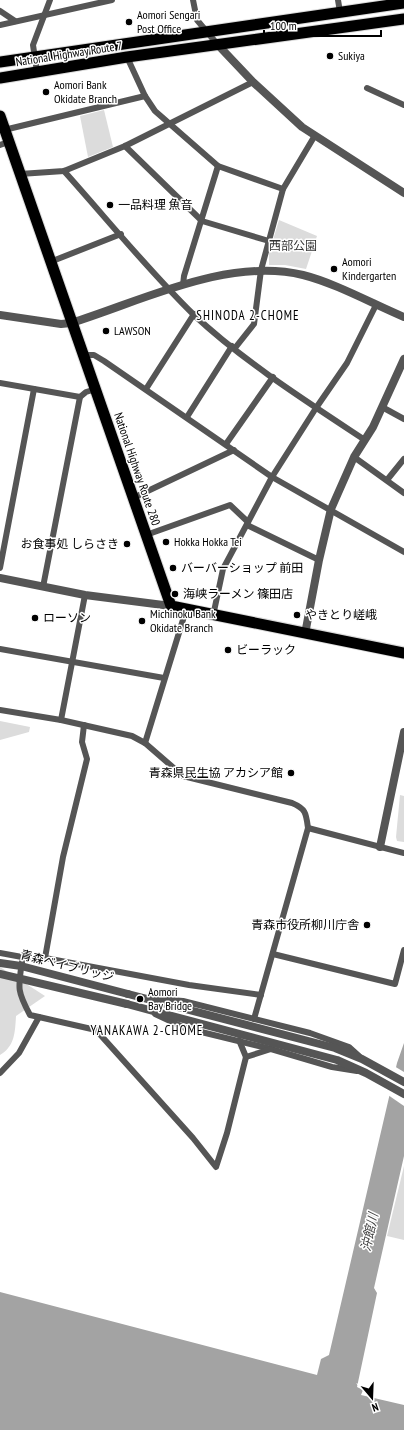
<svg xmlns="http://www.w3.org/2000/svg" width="404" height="1430" font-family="'PT Sans Narrow','Noto Sans JP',sans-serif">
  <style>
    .green { fill: #dcdcdc }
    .water { fill: #a3a3a3 }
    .pier { fill: #fff }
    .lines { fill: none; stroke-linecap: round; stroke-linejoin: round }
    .trunk-casing { stroke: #dbdbdb; stroke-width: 13 }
    .minor { stroke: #555; stroke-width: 6 }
    .tertiary { stroke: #555; stroke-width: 8 }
    .trunk { stroke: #000; stroke-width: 11 }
    .tertiary-bridge { stroke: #555; stroke-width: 8 }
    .poi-dot { fill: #000; stroke: #fff; stroke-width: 1.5 }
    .labels { text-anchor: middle; stroke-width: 3; stroke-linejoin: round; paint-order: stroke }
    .poi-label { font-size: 12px; fill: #000; stroke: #fff; text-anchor: start }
    .street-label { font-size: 12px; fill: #000; stroke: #fff }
    .park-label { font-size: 12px; fill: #333; stroke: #fff }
    .neighbourhood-label { font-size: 13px; letter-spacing: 1px; fill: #000; stroke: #fff }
    .water-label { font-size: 13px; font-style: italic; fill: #444; stroke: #fff }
  </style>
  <rect width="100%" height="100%" fill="#fff"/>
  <g class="green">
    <path d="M104,110L113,147L88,157L80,116Z"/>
    <path d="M279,220L317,236L306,269L285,265H269V253Z"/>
    <path d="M0,721L30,727L29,732L0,740Z"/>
    <path d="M400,795L404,796V842L397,841L396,837Z"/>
    <path d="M0,967L45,996L16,1016C15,1032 15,1046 0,1055Z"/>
    <path d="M404,1166V1240L387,1236Z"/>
  </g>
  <path class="water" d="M404,1043V1156L374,1288L377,1293L357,1387L363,1390L361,1395L404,1405V1430H0V1292L317,1375L321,1359L329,1355L397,1063Z"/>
  <path class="pier" d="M394,1066L404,1072V1106L388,1095Z"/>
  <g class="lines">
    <g class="trunk-casing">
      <g id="trunk">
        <path d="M0,62L404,3"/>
        <path d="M0,78L127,57L404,19"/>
        <path d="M0,116L171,606L404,653"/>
      </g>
    </g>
    <g class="minor">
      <path d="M193,0L197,20L218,45"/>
      <path d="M338,0L340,12"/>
      <path d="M0,11L15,21"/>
      <path d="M0,25L112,0"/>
      <path d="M127,57L145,96L155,111L218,166L283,189"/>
      <path d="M37,72L33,45L50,0"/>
      <path d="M367,88L404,105"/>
      <path d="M4,130L145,96"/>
      <path d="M0,145L9,142"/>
      <path d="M125,146L202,221L269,241"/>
      <path d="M64,171C107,219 148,270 194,315C243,361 309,403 365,440"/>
      <path d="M20,174L64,171L125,146L253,82"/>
      <path d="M50,262L121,234"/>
      <path d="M183,285L184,276L218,166"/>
      <path d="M235,348L254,324L261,270L283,189L314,137"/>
      <path d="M83,355H94L104,361L272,477L404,552"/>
      <path d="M0,383L80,397"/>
      <path d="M146,389L194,314"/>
      <path d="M382,407L404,419"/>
      <path d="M187,417L232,346"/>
      <path d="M226,444L273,377"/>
      <path d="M354,457L404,493"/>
      <path d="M387,480L404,459"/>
      <path d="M133,498L234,450"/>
      <path d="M247,525L319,560"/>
      <path d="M146,535L230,505L248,522"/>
      <path d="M0,568L34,389"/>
      <path d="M43,587L80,397L86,392L96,389"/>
      <path d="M213,616L223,569L272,477L316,408L347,363L376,305"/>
      <path d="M0,649L164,678"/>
      <path d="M0,710L61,720L132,736L145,743L183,776L292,803C306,809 306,813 308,828L254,1019"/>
      <path d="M61,720L85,595"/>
      <path d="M145,743L186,610"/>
      <path d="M308,828L404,853"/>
      <path d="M0,953L22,957L45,958L189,985L261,995"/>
      <path d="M273,954L395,984L404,950"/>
      <path d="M45,958L63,857L87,759L82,742L84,725"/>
      <path d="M159,999L183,1001L310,1033L349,1047L359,1056"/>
      <path d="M155,1014L185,1028L271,1049L332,1067L357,1071"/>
      <path d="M39,1017L96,1030L193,1138L216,1167L227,1133L246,1057"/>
      <path d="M239,1040L246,1057L271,1049"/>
      <path d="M0,1073L19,1053L39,1017L30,1015C17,991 18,988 22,962"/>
    </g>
    <g class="tertiary">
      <path d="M218,45L253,82L302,127L404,193"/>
      <path d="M0,315L61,324L71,323C142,301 227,257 303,275C335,283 373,304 404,317"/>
      <path d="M0,578L85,595L171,606"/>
      <path d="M305,634L319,560L331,509L354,457L373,427L404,359"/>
      <path d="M380,847L404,732"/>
      <path d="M128,994L335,1048L362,1059L404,1082"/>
      <path d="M127,1004L337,1060L366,1073L404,1094"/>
    </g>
    <use href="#trunk" class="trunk"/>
    <g class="tertiary-bridge">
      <path d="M0,963L21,966L128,994"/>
      <path d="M0,974L127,1004"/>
    </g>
  </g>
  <g class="poi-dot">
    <circle cx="129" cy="22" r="4"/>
    <circle cx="330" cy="56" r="4"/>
    <circle cx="46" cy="92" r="4"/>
    <circle cx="110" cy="205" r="4"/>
    <circle cx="334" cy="269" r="4"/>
    <circle cx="106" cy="331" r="4"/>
    <circle cx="166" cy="542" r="4"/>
    <circle cx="127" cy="544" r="4"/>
    <circle cx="173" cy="568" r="4"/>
    <circle cx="175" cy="594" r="4"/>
    <circle cx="297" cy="615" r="4"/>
    <circle cx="35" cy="618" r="4"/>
    <circle cx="142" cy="621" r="4"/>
    <circle cx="228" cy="650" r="4"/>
    <circle cx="291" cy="773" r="4"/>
    <circle cx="367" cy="925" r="4"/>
    <circle cx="140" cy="999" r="4"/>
  </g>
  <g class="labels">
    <g class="poi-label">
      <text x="137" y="19">Aomori Sengari<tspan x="137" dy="14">Post Office</tspan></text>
      <text x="338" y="60">Sukiya</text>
      <text x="54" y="89">Aomori Bank<tspan x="54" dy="14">Okidate Branch</tspan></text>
      <text x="118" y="209">一品料理 魚音</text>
      <text x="342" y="266">Aomori<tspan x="342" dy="14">Kindergarten</tspan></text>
      <text x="114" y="335">LAWSON</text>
      <text x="174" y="546">Hokka Hokka Tei</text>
      <text x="119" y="548" text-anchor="end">お食事処 しらさき</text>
      <text x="181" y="572">バーバーショップ 前田</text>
      <text x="183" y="598">海峡ラーメン 篠田店</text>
      <text x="150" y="618">Michinoku Bank<tspan x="150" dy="14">Okidate Branch</tspan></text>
      <text x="305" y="619">やきとり嵯峨</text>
      <text x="43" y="622">ローソン</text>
      <text x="236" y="654">ビーラック</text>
      <text x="283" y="777" text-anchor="end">青森県民生協 アカシア館</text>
      <text x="359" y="929" text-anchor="end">青森市役所柳川庁舎</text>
      <text x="148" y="996">Aomori<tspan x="148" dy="14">Bay Bridge</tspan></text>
    </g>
    <g class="street-label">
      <text transform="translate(69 54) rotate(-9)" y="4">National Highway Route 7</text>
      <text transform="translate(137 469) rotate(71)" y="4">National Highway Route 280</text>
      <text transform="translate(67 966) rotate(14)" y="4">青森ベイブリッジ</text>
    </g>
    <g class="park-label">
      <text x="293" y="250">西部公園</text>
    </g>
    <g class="neighbourhood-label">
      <text x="248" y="320">SHINODA 2-CHOME</text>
      <text x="147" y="1035">YANAKAWA 2-CHOME</text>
    </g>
    <g class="water-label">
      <text transform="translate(369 1232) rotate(-78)" y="5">沖館川</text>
    </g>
  </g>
  <g transform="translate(372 1398) rotate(161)" stroke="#ffffff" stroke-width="3" paint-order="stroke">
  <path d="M0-3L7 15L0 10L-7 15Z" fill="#000000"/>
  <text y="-6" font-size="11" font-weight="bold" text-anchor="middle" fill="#000000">N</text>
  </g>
  <path d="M264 30v6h117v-6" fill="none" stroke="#000000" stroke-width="2"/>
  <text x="270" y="30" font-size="12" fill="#000000" stroke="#ffffff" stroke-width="3" paint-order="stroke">100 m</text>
</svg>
